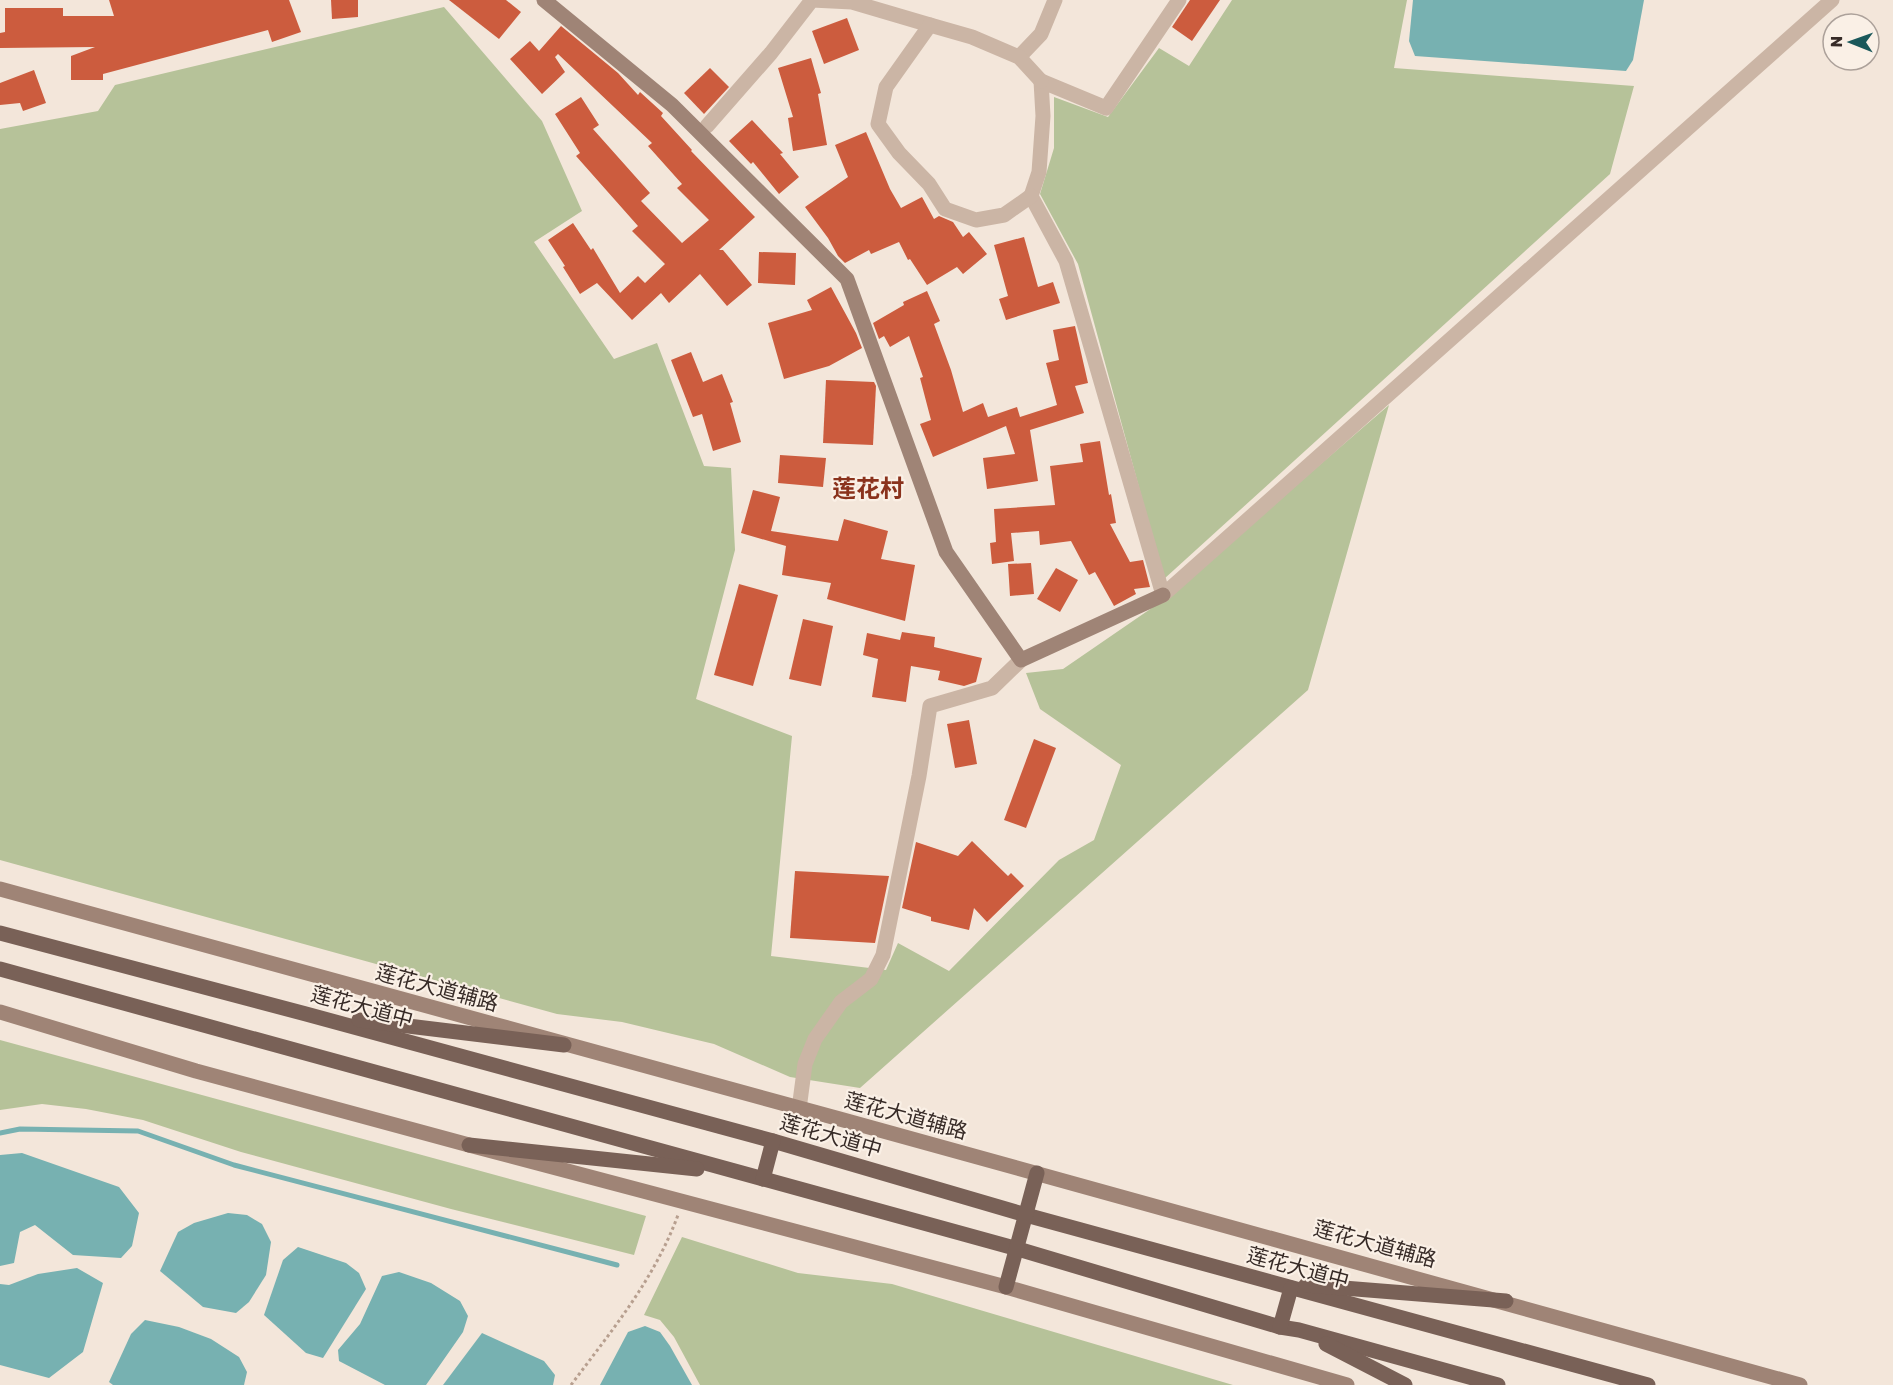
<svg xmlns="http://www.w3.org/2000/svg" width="1893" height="1385" font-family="Rubik,'Noto Sans SC',sans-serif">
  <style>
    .green { fill: #b6c299 }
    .water { fill: #77b1b1 }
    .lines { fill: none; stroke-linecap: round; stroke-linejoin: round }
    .stream { stroke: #77b1b1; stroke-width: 5 }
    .building { fill: #cc5c3e }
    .path { stroke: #b79f8f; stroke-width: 3; stroke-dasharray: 3 3; stroke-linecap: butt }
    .street { stroke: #cbb5a5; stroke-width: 15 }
    .secondary { stroke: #9f8476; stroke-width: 15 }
    .primary { stroke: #796157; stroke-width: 15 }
    .labels { text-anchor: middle; stroke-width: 4.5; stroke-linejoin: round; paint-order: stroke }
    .street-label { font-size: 21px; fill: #372b27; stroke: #faf0e6 }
    .quarter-label { font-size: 24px; font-weight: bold; fill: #8a321c; stroke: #faf0e6 }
  </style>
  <rect width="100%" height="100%" fill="#f3e6da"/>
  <g class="green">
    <path d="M1232,0H1407L1394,68L1634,86L1610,174L1164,579L1078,264L1040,194L1054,148V97L1108,117L1159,48L1189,66Z"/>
    <path d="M444,7L542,121L582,211L534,242L614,359L657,343L704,466L731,468L735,550L696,699L792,736L771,956L886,970L898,943L949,971L1059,860L1094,840L1121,765L1040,709L1026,673L1063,669L1162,601L1389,405L1308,690L860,1088L790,1077L714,1044L622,1022L557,1014L0,860V129L98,111L115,85Z"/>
    <path d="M0,1040L646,1216L634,1255L451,1209L241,1152L143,1120L86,1109L42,1104L0,1110Z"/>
    <path d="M682,1237L798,1273L892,1284L1233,1385H700L674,1337L660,1320L644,1315Z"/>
  </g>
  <g class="water">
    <path d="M1413,0H1644L1633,60L1626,71L1415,56L1409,41Z"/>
    <path d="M22,1153L119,1187L139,1213L132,1246L121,1258L73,1255L35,1225L20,1232L14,1263L0,1266V1155Z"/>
    <path d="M228,1213L247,1215L262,1224L271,1242L266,1275L249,1302L236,1313L203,1307L160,1271L178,1232L194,1223Z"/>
    <path d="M298,1247L346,1263L359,1273L366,1289L323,1358L306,1353L264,1315L283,1260Z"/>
    <path d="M77,1268L103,1283L83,1352L49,1378L0,1365V1284L9,1285L38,1274Z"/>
    <path d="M399,1272L431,1283L460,1301L468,1316L463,1332L426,1385H385L339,1361L338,1350L360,1324L382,1276Z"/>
    <path d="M145,1320L179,1327L211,1339L239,1357L247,1372L244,1385H113L109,1382L131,1334Z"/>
    <path d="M645,1326L660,1332L670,1346L692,1385H600L628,1332Z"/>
    <path d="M482,1333L544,1361L555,1375L553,1385H443Z"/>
  </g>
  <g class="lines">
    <path class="stream" d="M0,1133L20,1129L138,1131L234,1165L617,1265"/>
  </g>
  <g class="building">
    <path d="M109,0H289L301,32L272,42L268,30L103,74V80H71V56L95,47L0,48V33L5,32V8H63V16H114Z"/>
    <path d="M331,0H358V17L332,19Z"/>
    <path d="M449,0H506L521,12L499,39Z"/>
    <path d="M1190,0H1220L1192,41L1172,27Z"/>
    <path d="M847,18L859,50L824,64L812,31Z"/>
    <path d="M561,26L618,73L638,95L640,92L663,113L661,116L692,150L691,151L755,217L719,250H723L752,285L727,306L700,274L669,303L661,293L632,320L597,283L580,294L563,267L565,266L548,240L573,223L591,250L593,248L620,293L638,276L645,283L665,264L632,231L638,226L576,156L580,153L555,114L581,97L599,125L593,129L650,193L641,201L682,243L709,220L677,188L682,184L648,146L652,143L558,54L555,57L565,72L542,94L510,59L530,41L539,51Z"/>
    <path d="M811,58L821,93L818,94L827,145L793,151L788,118L793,117L778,68Z"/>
    <path d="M710,68L729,87L704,114L684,93Z"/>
    <path d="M34,70L46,103L23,111L20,103L0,105V83Z"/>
    <path d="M752,120L783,153L780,154L799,177L779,194L753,162L751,164L729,141Z"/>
    <path d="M866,132L890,189L901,208L922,197L934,219L939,216L953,222L963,237L969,232L987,254L963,274L957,267L927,285L910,259L908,260L899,242L871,254L869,250L845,263L838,256L828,238L805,207L848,177L835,145Z"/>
    <path d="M1024,237L1038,287L1053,282L1060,303L1006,320L999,299L1008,296L994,245Z"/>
    <path d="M759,252L796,253L795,285L758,283Z"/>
    <path d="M831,287L856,333L862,348L829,366L784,379L768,323L812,310L807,300Z"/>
    <path d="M927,291L940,321L934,324L951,370L963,412L983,403L988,417L1017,407L1020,417L1057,405L1046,363L1059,360L1053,330L1075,326L1088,383L1075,386L1084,413L1030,430L1038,481L987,489L983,458L1015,454L1006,426L933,457L920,424L931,420L920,378L923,377L909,336L890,347L884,336L879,339L873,323L904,305L903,302Z"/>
    <path d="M691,352L703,382L722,374L733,402L730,403L741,442L713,451L702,414L693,417L671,360Z"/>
    <path d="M826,380L874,382L876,386L873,445L823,443Z"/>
    <path d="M1100,441L1109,495L1111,494L1116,523L1110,524L1130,562L1143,560L1150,587L1134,589L1136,594L1114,606L1095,572L1089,575L1071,541L1040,545L1039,531L1011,533L1014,561L992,564L990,543L996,542L994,509L1055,505L1050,466L1083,462L1080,444Z"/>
    <path d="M780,455L826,458L823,487L778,483Z"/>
    <path d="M753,490L780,497L771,531L838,541L844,519L888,531L881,559L915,565L905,621L827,599L831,583L782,575L786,546L741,533Z"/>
    <path d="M1031,563L1034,594L1010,596L1008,564Z"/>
    <path d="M1056,568L1078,580L1060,612L1037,599Z"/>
    <path d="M739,584L778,595L753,686L714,675Z"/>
    <path d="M803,619L833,626L821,686L789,679Z"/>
    <path d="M902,632L935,637L934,647L982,658L976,682L964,686L938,680L940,671L911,666L906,702L872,697L878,659L863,655L867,633L900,640Z"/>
    <path d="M969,720L977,764L955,768L947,724Z"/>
    <path d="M1034,739L1056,748L1026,828L1004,820Z"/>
    <path d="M972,841L1008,876L1011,873L1024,886L987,922L974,908L969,930L931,921V917L902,908L916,842L958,856Z"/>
    <path d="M795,871L889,876L875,943L790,938Z"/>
  </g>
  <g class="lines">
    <path class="path" d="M571,1385C612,1330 654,1280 678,1215"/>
    <g class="street">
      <path d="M1179,0L1106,108L1041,81L1043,116L1039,172L1031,196L1066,261L1163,595L1832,0"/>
      <path d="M1019,57L1041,34L1055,0"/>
      <path d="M707,126L771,53L812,0L852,2L930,25"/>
      <path d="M1031,196L1004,215L976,220L945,209L929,184L899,153L878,124L886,87L930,25L972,37L1019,57L1041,81"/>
      <path d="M799,1109L805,1064L815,1039L841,1002L871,979L883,955L919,776L930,706L992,688L1021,660"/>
    </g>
    <g class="secondary">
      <path d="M544,0L672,105L847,279L946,552L1021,660L1163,595"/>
      <path d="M0,889C600,1055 1201,1215 1800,1385"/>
      <path d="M0,1012L196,1071L469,1145L1006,1287L1347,1385"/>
    </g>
    <g class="primary">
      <path d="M0,933L306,1014L773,1141L1026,1215L1648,1385"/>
      <path d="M0,969L1018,1249L1280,1327L1299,1330L1498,1385"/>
      <path d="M359,1020L564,1045"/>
      <path d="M469,1145L697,1169"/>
      <path d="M763,1179L773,1141"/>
      <path d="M1306,1285L1506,1301"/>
      <path d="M1006,1287L1037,1173"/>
      <path d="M1280,1327L1291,1288"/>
      <path d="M1326,1344L1405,1385"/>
    </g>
  </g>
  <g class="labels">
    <g class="street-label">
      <text transform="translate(437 988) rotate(15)" y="7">莲花大道辅路</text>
      <text transform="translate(362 1007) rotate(15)" y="7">莲花大道中</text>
      <text transform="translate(906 1116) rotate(15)" y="7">莲花大道辅路</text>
      <text transform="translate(831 1136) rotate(16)" y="7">莲花大道中</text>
      <text transform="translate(1375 1244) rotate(15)" y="7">莲花大道辅路</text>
      <text transform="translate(1298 1268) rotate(15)" y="7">莲花大道中</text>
    </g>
    <g class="quarter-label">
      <text x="868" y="497">莲花村</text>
    </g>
  </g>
  <g transform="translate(1851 42) rotate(271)"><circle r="28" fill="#faf0e6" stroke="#aca19a" stroke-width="1.5"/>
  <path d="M0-4.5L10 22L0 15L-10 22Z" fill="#1a585a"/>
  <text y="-9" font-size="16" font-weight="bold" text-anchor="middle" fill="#372b27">N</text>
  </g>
</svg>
